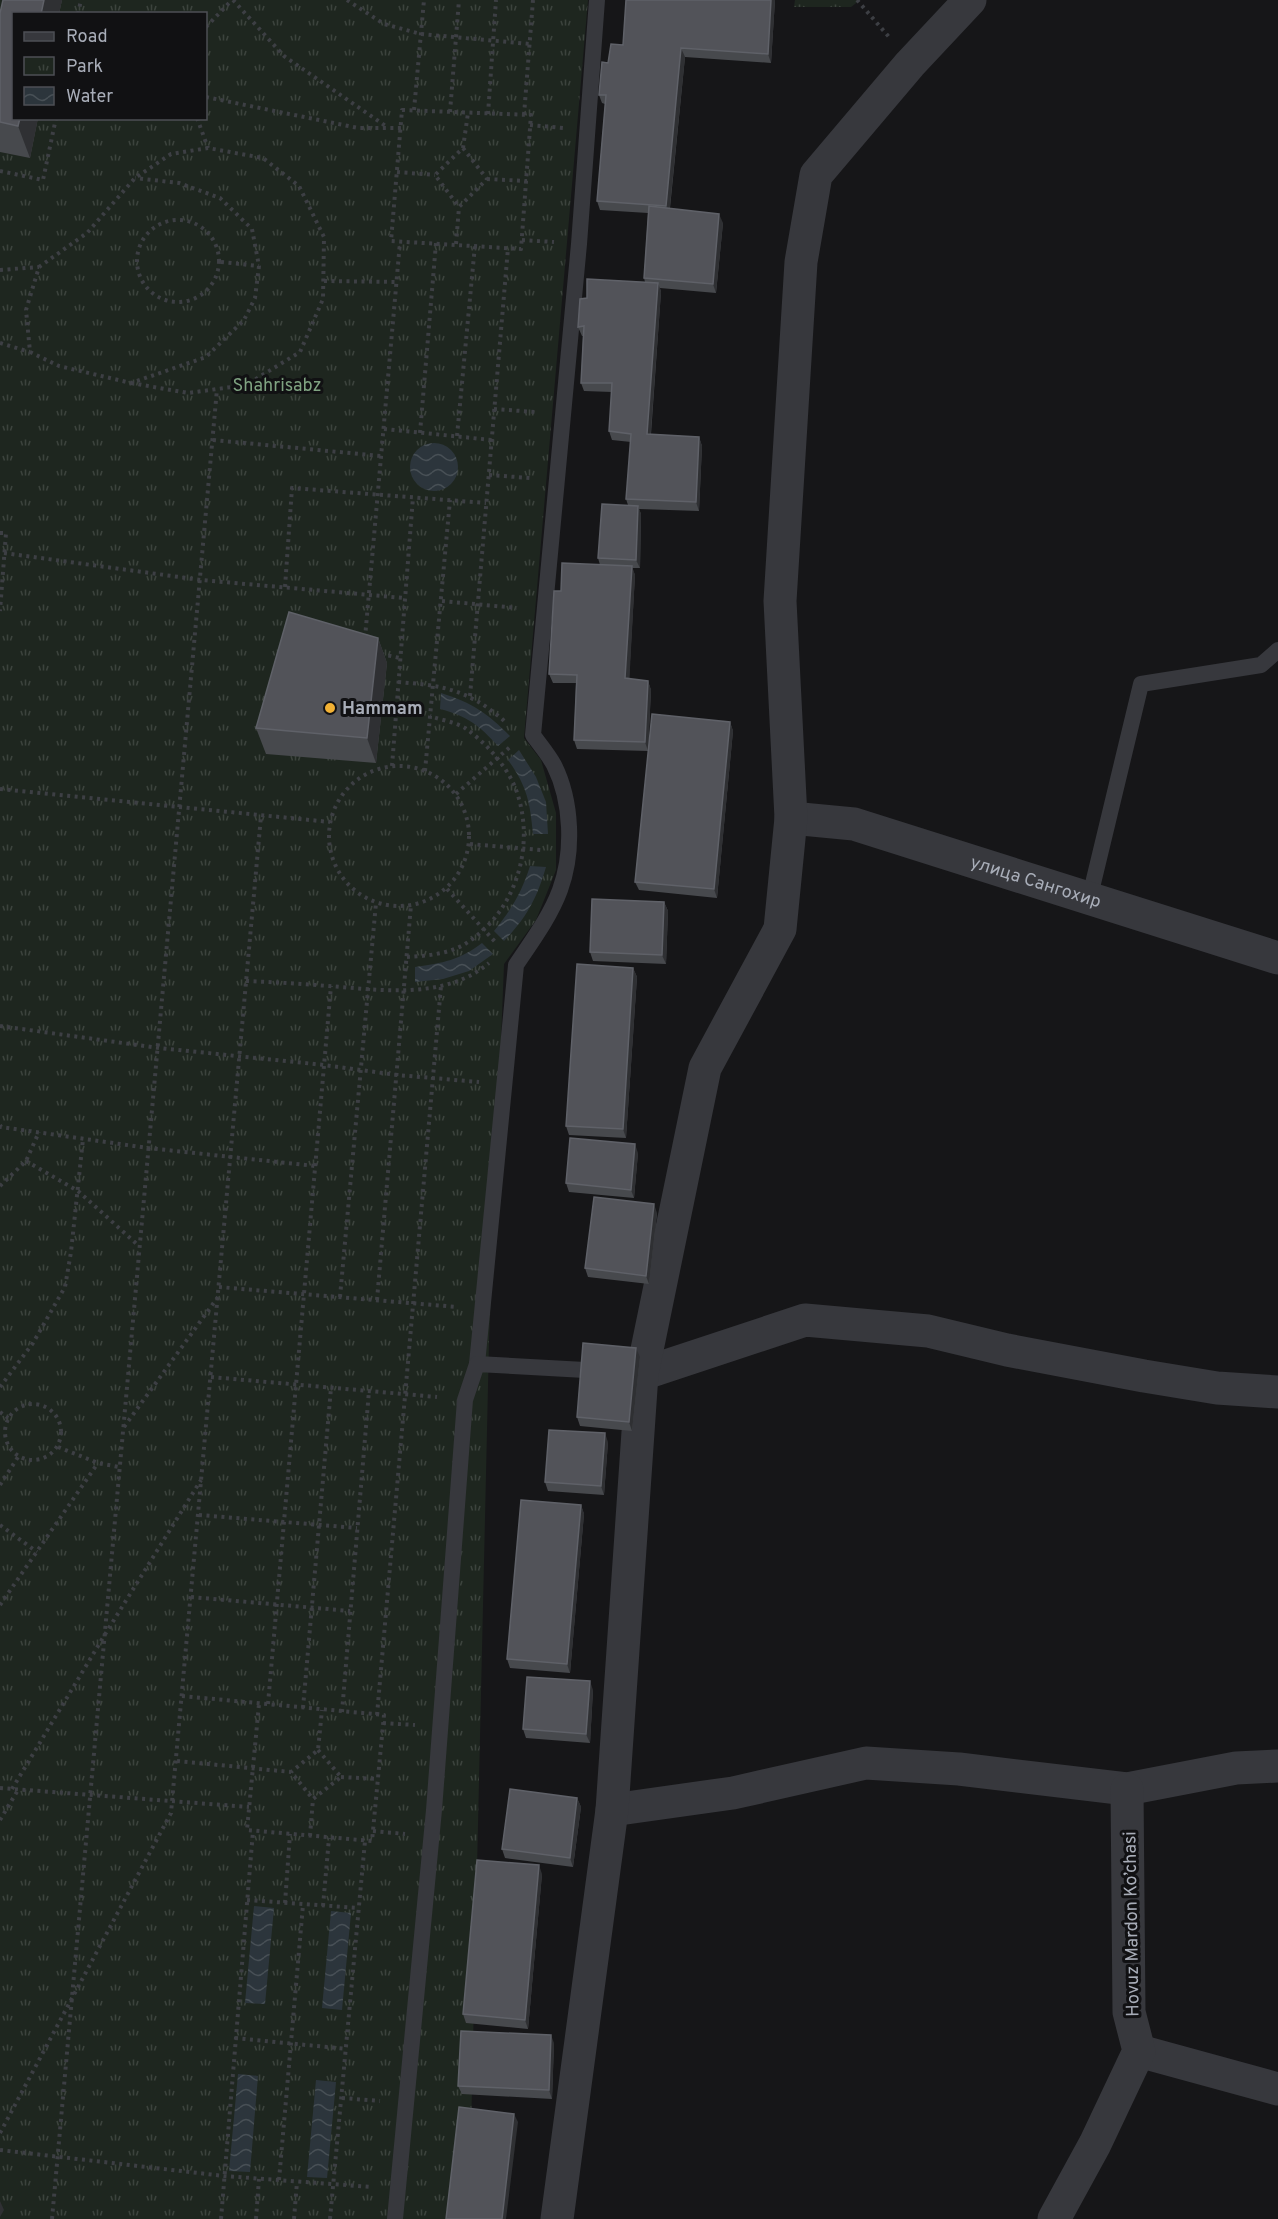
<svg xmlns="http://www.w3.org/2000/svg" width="1278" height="2219" font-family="Overpass,sans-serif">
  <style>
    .park { fill: url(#park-tufts); fill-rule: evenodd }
    .water { fill: url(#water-waves) }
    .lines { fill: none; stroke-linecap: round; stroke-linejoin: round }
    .path { stroke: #3d3f44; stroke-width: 4; stroke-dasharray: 3 4.5; stroke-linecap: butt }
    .service { stroke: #37383d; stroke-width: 16 }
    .minor { stroke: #37383d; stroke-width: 33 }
    .wall { fill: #47494d }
    .shaded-wall { fill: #2f3033 }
    .building { fill: #525359; stroke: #5f6168; stroke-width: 1.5 }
    .poi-dot { fill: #f2b134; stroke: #111113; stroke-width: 2 }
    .labels { text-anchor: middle; stroke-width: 6; stroke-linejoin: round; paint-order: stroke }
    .park-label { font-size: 18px; fill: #7fa381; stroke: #111113 }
    .poi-label { font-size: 18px; font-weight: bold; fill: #a8adb8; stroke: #111113; text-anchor: start }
    .street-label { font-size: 18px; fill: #a8adb8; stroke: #111113 }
  </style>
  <defs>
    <pattern id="park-tufts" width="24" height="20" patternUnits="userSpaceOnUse" patternTransform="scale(1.5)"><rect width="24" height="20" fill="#1e261f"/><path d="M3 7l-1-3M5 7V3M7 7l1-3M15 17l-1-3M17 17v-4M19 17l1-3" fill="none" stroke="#3c433d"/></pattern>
    <pattern id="water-waves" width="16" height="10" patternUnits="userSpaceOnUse" patternTransform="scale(1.5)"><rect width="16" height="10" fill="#2c353c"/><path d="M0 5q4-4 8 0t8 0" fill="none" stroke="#485056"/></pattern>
  </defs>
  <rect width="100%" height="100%" fill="#161618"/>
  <g class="park">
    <path d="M0,0H588L524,738L541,760L556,813V870L536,920L504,964L489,1341L469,2219H0ZM14,14H206V118H14Z"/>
    <path d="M795,0H860L851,7H794Z"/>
  </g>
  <g class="water">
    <circle cx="434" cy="467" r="24"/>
    <path d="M441,693C473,703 487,713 510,736L498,746C479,725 467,716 440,709Z"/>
    <path d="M519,750L536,777L546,802L548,834H533C530,802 527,786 508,760Z"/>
    <path d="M530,866L546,867C537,898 527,917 504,941L494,931C511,910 522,892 530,866Z"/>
    <path d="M482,943L493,954L469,971L443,979L415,982V967C443,963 460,960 482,943Z"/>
    <path d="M254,1906L274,1908L265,2004L245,2003Z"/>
    <path d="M331,1911L351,1913L342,2010L322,2008Z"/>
    <path d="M238,2074L258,2076L250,2172L229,2171Z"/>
    <path d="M316,2080L336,2082L327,2178L307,2177Z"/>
  </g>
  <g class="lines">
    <g class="path">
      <path d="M233,0L284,56L387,127"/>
      <path d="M347,0L384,24L421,34L530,44"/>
      <path d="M857,0L889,37"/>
      <path d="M78,14L81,0"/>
      <path d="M206,27L232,0"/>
      <path d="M206,97L358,128H401"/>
      <path d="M402,110L531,115L521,249L391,241Z"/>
      <path d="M414,110L424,0"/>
      <path d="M450,112L459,0"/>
      <path d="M488,114L496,0"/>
      <path d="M524,115L533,0"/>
      <path d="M197,118L208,148"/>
      <path d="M530,125L563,128"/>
      <path d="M463,148L487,179L459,207L435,175L463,148L468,113"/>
      <path d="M0,171L43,180L56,118"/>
      <path d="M397,172L435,175"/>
      <path d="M487,179L527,181"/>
      <circle cx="178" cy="261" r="41"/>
      <path d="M522,240L554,242"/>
      <path d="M456,244L459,207"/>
      <path d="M221,262L259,266"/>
      <path d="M0,270L39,267"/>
      <path d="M324,281L397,282"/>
      <path d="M0,343L30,352"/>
      <path d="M131,383L188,393L246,385L300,352L323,299L324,237L299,186L263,158L208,148L171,154L135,178L87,233L39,267L26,310L30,352L59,366L131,383L206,357L244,320L255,298L259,266L252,229L220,198L179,183L135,178"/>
      <path d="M494,409L535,412"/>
      <path d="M384,429L492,440"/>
      <path d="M420,433L436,243"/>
      <path d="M457,436L475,245"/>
      <path d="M213,440L381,456"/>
      <path d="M489,475L530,478"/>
      <path d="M0,533H6L0,611"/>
      <path d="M4,553L201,580L404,598"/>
      <path d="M285,587L292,488L486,503"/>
      <path d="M442,601L517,608"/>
      <path d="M365,638L400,242"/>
      <path d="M381,654L400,658"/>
      <path d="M398,682C434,685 457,687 488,708C494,713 501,717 506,723"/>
      <path d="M470,696L508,248"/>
      <circle cx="399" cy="836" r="70"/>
      <path d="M392,766L413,497"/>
      <path d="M425,771L450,500"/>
      <path d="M0,789L330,822"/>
      <path d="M456,794L510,747"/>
      <path d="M470,844L541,850"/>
      <path d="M447,889L497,944"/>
      <path d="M407,957C426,956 448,954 465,944C517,912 537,843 515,787C505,764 485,742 465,728C455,722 441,720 430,716"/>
      <path d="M246,981C274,982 301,984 329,986C381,990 445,1000 489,963"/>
      <path d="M0,1026L159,1048L324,1065L397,1075L479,1082"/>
      <path d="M0,1125L1,1127L148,1148L315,1166"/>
      <path d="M26,1161L78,1191L139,1246"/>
      <path d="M0,1186L26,1161L39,1132"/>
      <path d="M219,1287L457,1307"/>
      <path d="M340,1297L376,903"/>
      <path d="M377,1300L411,905"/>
      <path d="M211,1377L437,1397"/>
      <path d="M0,1387L33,1343L65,1287L71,1252L83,1139"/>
      <circle cx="33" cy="1432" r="28"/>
      <path d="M0,1412L8,1418"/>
      <path d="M124,1427L218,1297"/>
      <path d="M58,1447L98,1463L119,1467"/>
      <path d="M0,1485L18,1457"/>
      <path d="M199,1515L357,1528"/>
      <path d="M0,1525L37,1552"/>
      <path d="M191,1597L350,1611"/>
      <path d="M0,1605L98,1463"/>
      <path d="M182,1696L384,1715L372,1841L247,1830L259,1704"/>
      <path d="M268,1704L331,986"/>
      <path d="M303,1708L331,1388"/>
      <path d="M342,1712L369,1391"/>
      <path d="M377,1715L441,986"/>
      <path d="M383,1723L415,1725"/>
      <path d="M318,1750L341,1777L313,1799L291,1772L318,1750L322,1710"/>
      <path d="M177,1761L291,1772"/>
      <path d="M341,1777L378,1779"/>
      <path d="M0,1788L249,1807"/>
      <path d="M12,1789L104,1636L201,1480"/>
      <path d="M0,1820L18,1790"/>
      <path d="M373,1831L405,1834"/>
      <path d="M310,1836L313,1799"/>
      <path d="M247,1900L359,1908"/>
      <path d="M285,1903L290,1834"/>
      <path d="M323,1906L329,1838"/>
      <path d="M235,2038L347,2049"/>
      <path d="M342,2098L380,2101"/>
      <path d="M0,2133L171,1813L261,816"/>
      <path d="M0,2150L224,2176L372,2187"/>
      <path d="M279,2180L303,1905"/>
      <path d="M52,2219L217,389"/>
      <path d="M221,2219L253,1831"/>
      <path d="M256,2219L259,2179"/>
      <path d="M294,2219L297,2182"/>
      <path d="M330,2219L365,1841"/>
    </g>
    <g class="service">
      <path d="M1089,900L1141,684L1261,665L1278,650"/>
      <path d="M477,1364L516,965C532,941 550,917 560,890C574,852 572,801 554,765C548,754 540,745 533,735L579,244L597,0"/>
      <path d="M395,2219L434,1810L465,1400L477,1364L603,1371"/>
    </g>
    <g class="minor">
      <path id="s1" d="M791,818L854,824L1278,958"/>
      <path d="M642,1374L805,1320L928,1331L1007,1350L1144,1376L1217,1388L1278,1392"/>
      <path d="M612,1810L733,1793L866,1763L959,1769L1127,1789L1236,1768L1278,1766"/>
      <path d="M1139,2051L1278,2089"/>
      <path d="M557,2219L612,1810L642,1374L705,1068L780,929L791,818L780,601L801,262L816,175L910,64L970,0"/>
      <path d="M1054,2219L1095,2144L1139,2051L1129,2012L1127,1789"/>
    </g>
  </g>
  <g class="wall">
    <path d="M3,0H62L59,14H14L38,118L30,158L0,152V13Z"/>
    <path d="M626,0H775L771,63L685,57L670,208L723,223L716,293L660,288L661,292L651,434L699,437L702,446L699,511L639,509L641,514L640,568H632L635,575L629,679L648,681L651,690L648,751L577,749L574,740L576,683H553L549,674L561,591L600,565L598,558L628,505L626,499L631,442L612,440L609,431L612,392L584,391L581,383L583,336H582L578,327L587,298L645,282L644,278L648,213L600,210L597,201L605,104L602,103L599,95L608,63L623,45Z"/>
    <path d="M378,638L387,663L376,763L266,754L256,728Z"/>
    <path d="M730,722L733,731L717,898L639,890L635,882Z"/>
    <path d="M664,902L668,911L666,964L593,961L590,952Z"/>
    <path d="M633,968L637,977L626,1138L569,1135L566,1126Z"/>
    <path d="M638,1153L634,1198L569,1192L566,1183Z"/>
    <path d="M657,1213L649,1284L588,1277L585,1268Z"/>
    <path d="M640,1357L632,1431L580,1426L577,1417Z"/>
    <path d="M608,1442L604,1495L548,1491L545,1482Z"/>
    <path d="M581,1505L584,1514L570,1673L510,1668L507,1659Z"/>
    <path d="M593,1690L590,1743L526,1738L523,1729Z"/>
    <path d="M577,1798L581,1807L573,1867L505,1858L502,1849Z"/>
    <path d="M542,1874L528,2029L466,2023L463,2014Z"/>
    <path d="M554,2043L552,2099L462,2094L458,2086Z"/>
  </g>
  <g class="shaded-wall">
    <path d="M44,0H62L59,14H41Z"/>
    <path d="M771,0H775L771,63L768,54Z"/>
    <path d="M681,48L685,57L669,215L666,206Z"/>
    <path d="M20,118H38L30,158L18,126Z"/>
    <path d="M719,214L723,223L716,293L713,284Z"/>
    <path d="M658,283L661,292L650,443L647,434Z"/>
    <path d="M699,437L702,446L699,511L696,502Z"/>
    <path d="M638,506L641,514L640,568L636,560Z"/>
    <path d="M632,566L635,575L629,687L625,678Z"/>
    <path d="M378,638L387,663L376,763L367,738Z"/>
    <path d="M648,681L651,690L648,751L645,742Z"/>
    <path d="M730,722L733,731L717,898L714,889Z"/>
    <path d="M664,902L668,911L666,964L662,955Z"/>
    <path d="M633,968L637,977L626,1138L623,1129Z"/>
    <path d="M635,1144L638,1153L634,1198L631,1190Z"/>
    <path d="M654,1204L657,1213L649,1284L646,1276Z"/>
    <path d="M636,1348L640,1357L632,1431L629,1422Z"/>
    <path d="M605,1433L608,1442L604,1495L601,1486Z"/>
    <path d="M581,1505L584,1514L570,1673L567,1664Z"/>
    <path d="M590,1681L593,1690L590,1743L586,1734Z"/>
    <path d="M577,1798L581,1807L573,1867L570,1858Z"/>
    <path d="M539,1865L542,1874L528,2029L525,2020Z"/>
    <path d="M551,2035L554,2043L552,2099L549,2090Z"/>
    <path d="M514,2114L518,2122L506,2219H502Z"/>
    <path d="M0,2201L4,2210L0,2217Z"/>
  </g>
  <g class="building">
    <path d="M3,0H44L41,14H14V118H20L18,126L0,122V13Z"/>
    <path d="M626,0H771L768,54L681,48L666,206L597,201L606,95H599L602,62L608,63L611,44L623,45Z"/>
    <path d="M649,206L719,214L713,284L644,278Z"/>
    <path d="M587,279L658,283L647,434L699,437L696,502L626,499L631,434L609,431L612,383H581L584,326L578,327L580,299L587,298Z"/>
    <path d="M602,504L638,506L636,560L598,558Z"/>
    <path d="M562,563L632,566L625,678L648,681L645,742L574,740L577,675L549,674L554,591H561Z"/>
    <path d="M289,612L378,638L367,738L256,728Z"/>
    <path d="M652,714L730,722L714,889L635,882Z"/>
    <path d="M592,899L664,902L662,955L590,952Z"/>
    <path d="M577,964L633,968L623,1129L566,1126Z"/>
    <path d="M570,1138L635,1144L631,1190L566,1183Z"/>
    <path d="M594,1197L654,1204L646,1276L585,1268Z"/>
    <path d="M583,1343L636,1348L629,1422L577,1417Z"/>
    <path d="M549,1430L605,1433L601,1486L545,1482Z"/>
    <path d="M521,1500L581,1505L567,1664L507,1659Z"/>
    <path d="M527,1677L590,1681L586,1734L523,1729Z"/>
    <path d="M510,1789L577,1798L570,1858L502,1849Z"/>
    <path d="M477,1860L539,1865L525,2020L463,2014Z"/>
    <path d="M461,2031L551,2035L549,2090L458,2086Z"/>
    <path d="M459,2107L514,2114L502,2219H446Z"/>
  </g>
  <circle class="poi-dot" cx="330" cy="708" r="6"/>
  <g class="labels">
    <g class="park-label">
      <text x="277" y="391">Shahrisabz</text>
    </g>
    <g class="poi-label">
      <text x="342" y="714">Hammam</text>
    </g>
    <g class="street-label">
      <text dy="6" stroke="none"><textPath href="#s1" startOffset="254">улица Сангохир</textPath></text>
      <text transform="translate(1131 1924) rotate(-91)" y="6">Hovuz Mardon Ko’chasi</text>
    </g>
  </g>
  <rect x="12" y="12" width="195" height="108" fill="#111113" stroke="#4d4f55" stroke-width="1.5"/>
  <rect x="24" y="32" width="30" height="9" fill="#37383d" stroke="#4d4f55" stroke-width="1.5"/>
  <text x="66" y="42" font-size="18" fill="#a8adb8">Road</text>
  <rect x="24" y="57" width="30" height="18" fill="url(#park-tufts)" stroke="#4d4f55" stroke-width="1.5"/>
  <text x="66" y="72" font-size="18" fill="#a8adb8">Park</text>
  <rect x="24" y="87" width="30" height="18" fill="url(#water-waves)" stroke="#4d4f55" stroke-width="1.5"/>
  <text x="66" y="102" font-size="18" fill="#a8adb8">Water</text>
</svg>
